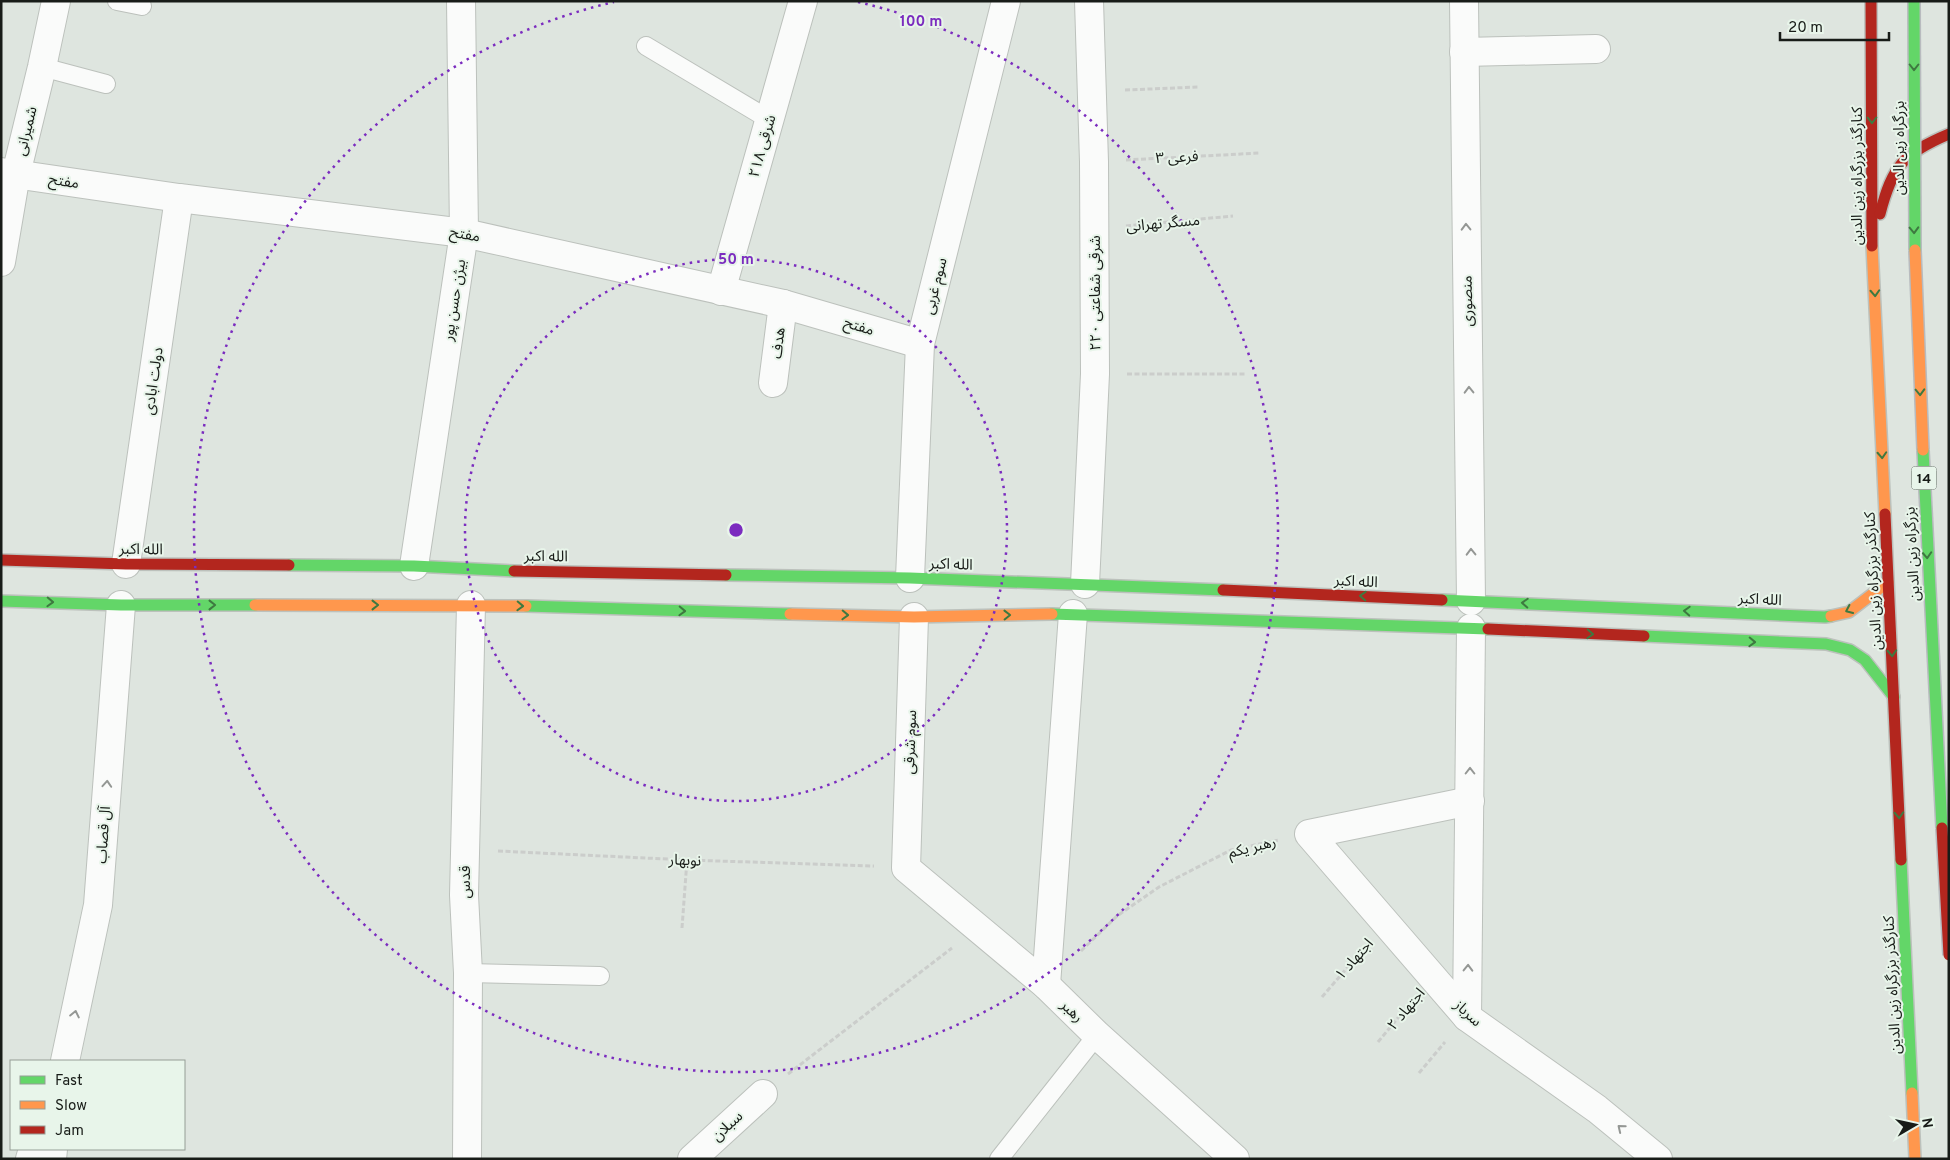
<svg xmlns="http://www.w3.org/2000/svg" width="1950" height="1160" font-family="Overpass,'Noto Sans Arabic',sans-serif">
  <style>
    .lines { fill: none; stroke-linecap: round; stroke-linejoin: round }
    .lane-casing { stroke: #bcc1bc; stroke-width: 20 }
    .street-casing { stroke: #bcc1bc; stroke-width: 30 }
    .fast-casing { stroke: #bcc1bc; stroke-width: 14 }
    .slow-casing { stroke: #bcc1bc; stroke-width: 14 }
    .jam-casing { stroke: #bcc1bc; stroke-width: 14 }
    .path { stroke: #cbcdcb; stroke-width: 3; stroke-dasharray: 5 2.5; stroke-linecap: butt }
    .lane { stroke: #fafbfa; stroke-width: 18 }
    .street { stroke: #fafbfa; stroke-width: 28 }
    .fast { stroke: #63d668; stroke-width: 11 }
    .slow { stroke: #ff974d; stroke-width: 11 }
    .jam { stroke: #b3261e; stroke-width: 11 }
    .fast-bridge-casing { stroke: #b8bbbf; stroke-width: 14; stroke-linecap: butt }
    .slow-bridge-casing { stroke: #b8bbbf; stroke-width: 14; stroke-linecap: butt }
    .jam-bridge-casing { stroke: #b8bbbf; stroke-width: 14; stroke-linecap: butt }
    .fast-bridge { stroke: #63d668; stroke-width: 11 }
    .slow-bridge { stroke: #ff974d; stroke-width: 11 }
    .jam-bridge { stroke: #b3261e; stroke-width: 11 }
    .oneway { stroke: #3e7940 }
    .oneway2 { stroke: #949794 }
    .ring { fill: none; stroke: #7b2cbf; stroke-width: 2.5; stroke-dasharray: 2.5 5 }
    .labels { text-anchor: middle; stroke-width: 4; stroke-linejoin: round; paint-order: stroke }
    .shield { fill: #e8f5ea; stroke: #565d57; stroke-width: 1 }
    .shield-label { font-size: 14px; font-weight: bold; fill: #181c18 }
    .street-label { font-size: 15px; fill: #181c18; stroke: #e8f5ea }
    .centre { fill: #7b2cbf; stroke: #e8f5ea; stroke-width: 2.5 }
    .ring-label { font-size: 15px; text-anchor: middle; font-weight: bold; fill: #7b2cbf; stroke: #e8f5ea; stroke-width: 4; stroke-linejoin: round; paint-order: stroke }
  </style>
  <rect width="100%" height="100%" fill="#dee5df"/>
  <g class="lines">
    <g class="lane-casing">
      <g id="lane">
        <path d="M117,1L142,6"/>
        <path d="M646,46L770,120"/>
        <path d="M42,67L106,84"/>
        <path d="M468,973L600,976"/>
        <path d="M999,1159L1097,1035"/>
      </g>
    </g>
    <g class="street-casing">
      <g id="street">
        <path d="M1464,1L1471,601"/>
        <path d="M1464,52L1596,49"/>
        <path d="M1,172L179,198L464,233L783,304L920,344"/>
        <path d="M1,262L16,174L42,67L56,1"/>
        <path d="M721,291L803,1"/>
        <path d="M773,383L783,304"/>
        <path d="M126,564L179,198"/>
        <path d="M414,566L464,233L461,1"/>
        <path d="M910,578L920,344L1006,1"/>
        <path d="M1085,584L1095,374L1094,162L1089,1"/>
        <path d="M914,617L906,868L1046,985L1097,1035L1235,1159"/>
        <path d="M1470,801L1309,834L1467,1017L1597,1109L1658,1159"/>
        <path d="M1046,985L1073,614"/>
        <path d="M1467,1017L1471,628"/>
        <path d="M65,1061L98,905L121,605"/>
        <path d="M30,1159L33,1149"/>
        <path d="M52,1159L53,1149"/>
        <path d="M467,1159L468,973L464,895L471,605"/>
        <path d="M692,1159L763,1094"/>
      </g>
    </g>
    <g class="fast-casing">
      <g id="fast">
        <path d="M289,565L414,566L514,571"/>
        <path d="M726,575L910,578L1223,590"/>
        <path d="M1442,600L1825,617L1831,616"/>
        <path d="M1,601L121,605H255"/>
        <path d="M526,606L790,614"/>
        <path d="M1052,614L1488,629"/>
        <path d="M1644,636L1826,644L1850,650L1865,660L1894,697"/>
        <path d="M1901,860L1912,1093"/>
      </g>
    </g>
    <g class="slow-casing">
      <g id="slow">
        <path d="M1872,246L1885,514"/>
        <path d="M255,605L526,606"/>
        <path d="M790,614L914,617L1052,614"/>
        <path d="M1831,616L1849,612L1888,582"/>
        <path d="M1912,1093L1915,1159"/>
      </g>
    </g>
    <g class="jam-casing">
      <g id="jam">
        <path d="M1871,1L1872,246"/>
        <path d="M1880,214C1892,166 1904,153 1949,134"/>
        <path d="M1885,514L1901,860"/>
        <path d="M1,560L126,564L289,565"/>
        <path d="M514,571L726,575"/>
        <path d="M1223,590L1442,600"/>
        <path d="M1488,629L1644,636"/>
      </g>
    </g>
    <g class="path">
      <path d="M1125,90L1199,87"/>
      <path d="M1126,160L1260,153"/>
      <path d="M1126,226L1233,216"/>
      <path d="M1127,374H1246"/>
      <path d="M498,851L687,860L874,866"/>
      <path d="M682,928L687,860"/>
      <path d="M1081,951L1117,916L1159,887L1231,850L1279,840"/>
      <path d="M1322,997L1365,947"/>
      <path d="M1378,1042L1412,1001"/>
      <path d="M1419,1073L1445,1042"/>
      <path d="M788,1074L952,948"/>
    </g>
    <use href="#lane" class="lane"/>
    <use href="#street" class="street"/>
    <use href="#fast" class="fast"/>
    <use href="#slow" class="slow"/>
    <use href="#jam" class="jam"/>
    <g class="fast-bridge-casing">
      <g id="fast-bridge">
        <path d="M1914,1L1915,250"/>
        <path d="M1923,450L1942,828"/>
      </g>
    </g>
    <g class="slow-bridge-casing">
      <path id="slow-bridge" d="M1915,250L1923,450"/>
    </g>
    <g class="jam-bridge-casing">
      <path id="jam-bridge" d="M1942,828L1949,955"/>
    </g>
    <use href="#fast-bridge" class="fast-bridge"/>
    <use href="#slow-bridge" class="slow-bridge"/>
    <use href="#jam-bridge" class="jam-bridge"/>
  </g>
  <defs><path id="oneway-chevron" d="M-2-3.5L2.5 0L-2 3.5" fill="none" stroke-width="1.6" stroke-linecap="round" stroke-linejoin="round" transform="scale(1.25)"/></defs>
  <g class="oneway">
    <use href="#oneway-chevron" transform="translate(1914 67) rotate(90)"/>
    <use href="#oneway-chevron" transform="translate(1872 120) rotate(90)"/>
    <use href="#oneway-chevron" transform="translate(1914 230) rotate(88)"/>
    <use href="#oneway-chevron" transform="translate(1875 293) rotate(87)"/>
    <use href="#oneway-chevron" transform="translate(1920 392) rotate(88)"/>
    <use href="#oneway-chevron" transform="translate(1882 455) rotate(87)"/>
    <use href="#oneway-chevron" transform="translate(1927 555) rotate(87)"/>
    <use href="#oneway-chevron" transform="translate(1363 596) rotate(-177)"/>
    <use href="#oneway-chevron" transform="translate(50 602) rotate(2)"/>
    <use href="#oneway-chevron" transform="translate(1525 603) rotate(-177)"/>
    <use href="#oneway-chevron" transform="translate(212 605)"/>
    <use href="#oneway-chevron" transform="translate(375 605)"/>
    <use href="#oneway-chevron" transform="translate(520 606) rotate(2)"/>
    <use href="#oneway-chevron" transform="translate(1849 610) rotate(155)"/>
    <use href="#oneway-chevron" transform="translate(682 611) rotate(2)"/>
    <use href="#oneway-chevron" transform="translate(1687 611) rotate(-177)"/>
    <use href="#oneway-chevron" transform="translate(845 615) rotate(2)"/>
    <use href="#oneway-chevron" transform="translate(1007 615) rotate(-1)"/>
    <use href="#oneway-chevron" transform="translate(1590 634) rotate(3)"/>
    <use href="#oneway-chevron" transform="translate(1752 642) rotate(2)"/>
    <use href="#oneway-chevron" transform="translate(1892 653) rotate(87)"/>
    <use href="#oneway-chevron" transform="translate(1899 815) rotate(87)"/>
  </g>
  <g class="oneway2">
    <use href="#oneway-chevron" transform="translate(1466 227) rotate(-91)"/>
    <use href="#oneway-chevron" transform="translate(1469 390) rotate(-91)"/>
    <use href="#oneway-chevron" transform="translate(1471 552) rotate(-91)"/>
    <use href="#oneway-chevron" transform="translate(1470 771) rotate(-90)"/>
    <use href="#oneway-chevron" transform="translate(107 784) rotate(-86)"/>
    <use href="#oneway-chevron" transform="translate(1468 968) rotate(-89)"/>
    <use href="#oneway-chevron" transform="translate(75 1014) rotate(-78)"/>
    <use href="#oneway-chevron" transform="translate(1621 1128) rotate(-141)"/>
  </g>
  <g class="ring">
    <circle cx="736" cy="530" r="271"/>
    <path d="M858 2A542 542 0 1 1 614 2"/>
  </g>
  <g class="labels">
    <rect class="shield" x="1911.5" y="466.5" width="25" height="23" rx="4"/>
    <g class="shield-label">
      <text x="1924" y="483">14</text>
    </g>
    <g class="street-label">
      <text transform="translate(26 131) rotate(-76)" y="5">شمیرانی</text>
      <text transform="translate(762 146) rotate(-74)" y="5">۲۱۸ شرقی</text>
      <text transform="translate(1899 148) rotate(-90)" y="5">بزرگراه زین الدین</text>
      <text transform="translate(1177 157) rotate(-3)" y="5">فرعی ۳</text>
      <text transform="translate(1857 176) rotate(-90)" y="5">کنارگذر بزرگراه زین الدین</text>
      <text transform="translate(64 181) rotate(9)" y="5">مفتح</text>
      <text transform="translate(1163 223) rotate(-5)" y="5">مسگر تهرانی</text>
      <text transform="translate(465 234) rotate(10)" y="5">مفتح</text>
      <text transform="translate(935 286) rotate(-76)" y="5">سوم غربی</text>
      <text transform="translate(1095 293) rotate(-90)" y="5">۲۲۰ شرقی شفاعتی</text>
      <text transform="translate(454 300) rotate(-81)" y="5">بیژن حسن پور</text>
      <text transform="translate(1467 301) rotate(-91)" y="5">منصوری</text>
      <text transform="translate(859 326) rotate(17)" y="5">مفتح</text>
      <text transform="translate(778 343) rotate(-83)" y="5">هدف</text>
      <text transform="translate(153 381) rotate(-82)" y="5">دولت ابادی</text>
      <text transform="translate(141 549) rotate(1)" y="5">الله اکبر</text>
      <text transform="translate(1912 554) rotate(-93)" y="5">بزرگراه زین الدین</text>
      <text transform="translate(546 556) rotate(1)" y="5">الله اکبر</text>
      <text transform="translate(951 564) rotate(2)" y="5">الله اکبر</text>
      <text transform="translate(1356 581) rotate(3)" y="5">الله اکبر</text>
      <text transform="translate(1873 581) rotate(-93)" y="5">کنارگذر بزرگراه زین الدین</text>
      <text transform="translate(1760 599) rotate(3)" y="5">الله اکبر</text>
      <text transform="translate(910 742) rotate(-88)" y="5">سوم شرقی</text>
      <text transform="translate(103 835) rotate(-86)" y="5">آل قصاب</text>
      <text transform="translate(1252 847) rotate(-14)" y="5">رهبر یکم</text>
      <text transform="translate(685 860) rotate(2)" y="5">نوبهار</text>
      <text transform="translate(465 882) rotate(-90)" y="5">قدس</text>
      <text transform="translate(1354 959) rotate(-49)" y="5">اجتهاد ۱</text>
      <text transform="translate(1892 985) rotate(-93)" y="5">کنارگذر بزرگراه زین الدین</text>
      <text transform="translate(1406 1009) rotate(-50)" y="5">اجتهاد ۲</text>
      <text transform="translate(1072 1011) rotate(44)" y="5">رهبر</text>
      <text transform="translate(1468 1013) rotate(43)" y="5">سرباز</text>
      <text transform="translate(727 1126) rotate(-43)" y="5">سبلان</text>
    </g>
  </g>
  <circle cx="736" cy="530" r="8" class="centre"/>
  <g class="ring-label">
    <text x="921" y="26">100 m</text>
    <text x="736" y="264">50 m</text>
  </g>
  <rect width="1950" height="1160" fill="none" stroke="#181c18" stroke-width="5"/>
  <rect x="10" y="1060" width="175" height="90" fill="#e8f5ea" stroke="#959e96"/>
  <rect x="20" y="1076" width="25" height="8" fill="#63d668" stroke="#959e96"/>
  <text x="55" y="1085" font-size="15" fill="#181c18">Fast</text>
  <rect x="20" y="1101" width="25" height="8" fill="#ff974d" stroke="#959e96"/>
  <text x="55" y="1110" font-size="15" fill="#181c18">Slow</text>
  <rect x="20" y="1126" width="25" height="8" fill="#b3261e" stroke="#959e96"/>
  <text x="55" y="1135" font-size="15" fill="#181c18">Jam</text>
  <g transform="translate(1915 1125) rotate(81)" stroke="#e8f5ea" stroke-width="4" paint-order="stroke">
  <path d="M0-4L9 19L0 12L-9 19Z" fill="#181c18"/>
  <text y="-8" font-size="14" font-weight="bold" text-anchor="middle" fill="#181c18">N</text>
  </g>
  <path d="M1780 32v8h109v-8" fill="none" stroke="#181c18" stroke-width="2.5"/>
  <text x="1788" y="32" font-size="15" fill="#181c18" stroke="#e8f5ea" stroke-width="4" paint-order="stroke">20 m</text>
</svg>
